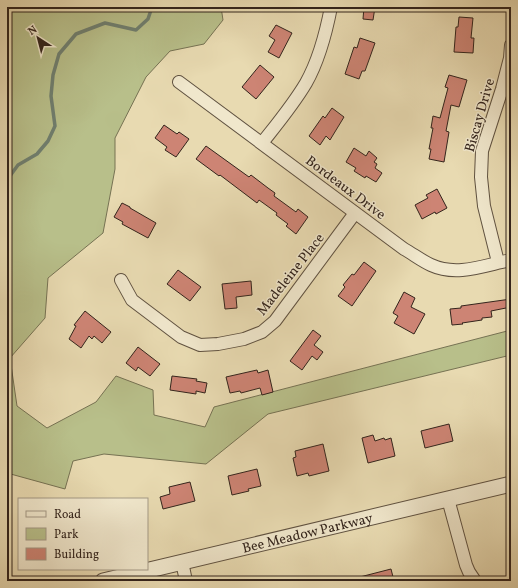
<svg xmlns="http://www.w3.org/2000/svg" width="518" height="588" font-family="Vollkorn,serif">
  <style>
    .green { fill: #b8bf8a; stroke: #767253 }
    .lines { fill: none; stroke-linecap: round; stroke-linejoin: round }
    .stream { stroke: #707f6f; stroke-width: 3.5 }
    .building { fill: #cd8474; stroke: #33241c }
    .minor-casing { stroke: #605241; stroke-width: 14 }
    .tertiary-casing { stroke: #605241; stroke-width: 17 }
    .minor { stroke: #f0e7cc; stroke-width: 12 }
    .tertiary { stroke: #f0e7cc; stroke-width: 15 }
    .labels { text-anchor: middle; stroke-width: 3; stroke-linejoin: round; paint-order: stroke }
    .street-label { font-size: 14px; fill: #33241c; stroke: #f0e7cc }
  </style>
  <rect width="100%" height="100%" fill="#e8dab1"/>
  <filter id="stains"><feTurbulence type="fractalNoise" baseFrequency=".005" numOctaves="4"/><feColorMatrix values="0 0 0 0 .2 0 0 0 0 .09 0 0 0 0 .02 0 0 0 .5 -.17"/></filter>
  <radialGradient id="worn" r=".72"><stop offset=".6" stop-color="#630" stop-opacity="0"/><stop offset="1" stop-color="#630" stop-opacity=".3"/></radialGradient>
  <path class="green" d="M7,7H221L223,20L204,44L170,51L146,77L115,138V169L103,233L48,278L45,318L10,358L17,406L47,428L96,402L116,376L153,390L154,415L205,427L214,407L511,330V355L268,414L206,464L104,454L73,461L65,489L7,473Z"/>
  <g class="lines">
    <path class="stream" d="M7,180L18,165L37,154L48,141L55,126L51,96L53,75L59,54L76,34L105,23L136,30L148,19L152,7"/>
  </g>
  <g class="building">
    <path d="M364,7H375L373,20L363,19Z"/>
    <path d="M459,17L473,18L471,38H474L473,53L454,52L456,27H458Z"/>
    <path d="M276,25L292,33L279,58L268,52L275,40L269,36Z"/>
    <path d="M360,38L375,43L365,71H362L359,79L345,74L354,47L357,48Z"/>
    <path d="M260,65L274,77L256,99L242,87Z"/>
    <path d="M449,75L467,80L459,107L451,105L446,131L449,132L444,162L429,159L431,149H429L433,128H431L433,116L440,118L448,88L445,87Z"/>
    <path d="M332,108L344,117L330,140L326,136L320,145L309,136L323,116L325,118Z"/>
    <path d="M164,125L177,134L179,132L189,139L176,157L165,150L167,147L155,138Z"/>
    <path d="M206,146L249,177L251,175L268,188L275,193L274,196L296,212L298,209L308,217L296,234L286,226L288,224L276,215L277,213L259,200L257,203L220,175L219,176L196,159Z"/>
    <path d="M354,148L366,156L369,151L377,158L374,162L377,164L375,168L382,173L376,182L366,176L365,178L354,171L356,168L346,162Z"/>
    <path d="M437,189L447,208L436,214L435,212L422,219L415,205L428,198L426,195Z"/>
    <path d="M122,203L130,207V208L156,223L148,238L122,224L123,222L114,217Z"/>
    <path d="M364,262L376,271L352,306L338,296L345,287L343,285L352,274L354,275Z"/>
    <path d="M178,270L201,287L190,301L167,284Z"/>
    <path d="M251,281L252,295L236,297L237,308L225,309L222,284Z"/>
    <path d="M404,292L415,298L411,307L425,314L414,334L394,323L398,316L393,313Z"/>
    <path d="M511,299V307L491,311L492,317L482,318V320L462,323L463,324L452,325L450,309L461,308V306Z"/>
    <path d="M85,311L111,332L102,343L94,336L92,339L89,336L81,348L69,339L76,326L74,325Z"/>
    <path d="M313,330L321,336L314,345L323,352L317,360L312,356L302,370L290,361Z"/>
    <path d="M138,347L160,364L150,376L138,367L136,371L126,363Z"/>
    <path d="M257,370L258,373L268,370L273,392L262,395L260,388L241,393L240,391L230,393L226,377Z"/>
    <path d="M172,376L197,379L196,381L207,383L205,393L196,391V394L170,390Z"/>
    <path d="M449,424L453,441L425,448L421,431Z"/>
    <path d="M373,435L375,441L384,438L385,440L391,438L395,456L368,463L362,438Z"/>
    <path d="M323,444L329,471L309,476L308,473L297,476L293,458L296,457L295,451Z"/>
    <path d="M257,469L261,486L248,489L249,491L232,495L228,476Z"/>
    <path d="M190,482L195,501L163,509L160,497L170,494L169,487Z"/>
    <path d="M391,569L394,581H356V578Z"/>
  </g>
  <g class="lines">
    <g class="minor-casing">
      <g id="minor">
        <path d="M179,82L404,249C413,254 422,261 431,265C457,277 485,265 511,260"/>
        <path d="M262,143C277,124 293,105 306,83C319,60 326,33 331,7"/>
        <path d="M498,262L484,206L481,177L482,151L502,89L510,58L511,45"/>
        <path d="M121,280L132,300L181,337L200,345L218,344L244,339L262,332L275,321L355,213"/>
        <path d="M448,499L466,565L469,572L475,581"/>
        <path d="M182,562L186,581"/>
      </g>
    </g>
    <g class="tertiary-casing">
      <g id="tertiary">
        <path id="s1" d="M103,581L511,484"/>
      </g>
    </g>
    <use href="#minor" class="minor"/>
    <use href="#tertiary" class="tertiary"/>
  </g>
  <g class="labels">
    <g class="street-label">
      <text transform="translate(479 115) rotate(-74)" y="5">Biscay Drive</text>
      <text transform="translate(346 187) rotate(37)" y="5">Bordeaux Drive</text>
      <text transform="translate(290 274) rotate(-52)" y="5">Madeleine Place</text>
      <text dy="5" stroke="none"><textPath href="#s1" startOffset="210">Bee Meadow Parkway</textPath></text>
    </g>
  </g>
  <rect width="518" height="588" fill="none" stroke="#e8dab1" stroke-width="24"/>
  <rect x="8" y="8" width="502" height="572" fill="none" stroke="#33241c" stroke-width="2"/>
  <rect x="12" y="12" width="494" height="564" fill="none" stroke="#33241c"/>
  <rect x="18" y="498" width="130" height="72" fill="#f0e7cc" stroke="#a49986"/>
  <rect x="26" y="511" width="20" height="6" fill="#f0e7cc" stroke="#a49986"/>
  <text x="54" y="518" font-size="12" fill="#33241c">Road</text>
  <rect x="26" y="528" width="20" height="12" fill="#b8bf8a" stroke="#a49986"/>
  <text x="54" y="538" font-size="12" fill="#33241c">Park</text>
  <rect x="26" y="548" width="20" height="12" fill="#cd8474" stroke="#a49986"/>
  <text x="54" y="558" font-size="12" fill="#33241c">Building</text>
  <g transform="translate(38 38) rotate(324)" stroke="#f0e7cc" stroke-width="3" paint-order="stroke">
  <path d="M0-3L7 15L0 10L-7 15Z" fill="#33241c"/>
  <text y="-6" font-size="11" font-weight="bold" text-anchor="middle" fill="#33241c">N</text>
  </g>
  <rect width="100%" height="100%" filter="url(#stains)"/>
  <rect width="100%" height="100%" fill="url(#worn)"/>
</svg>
